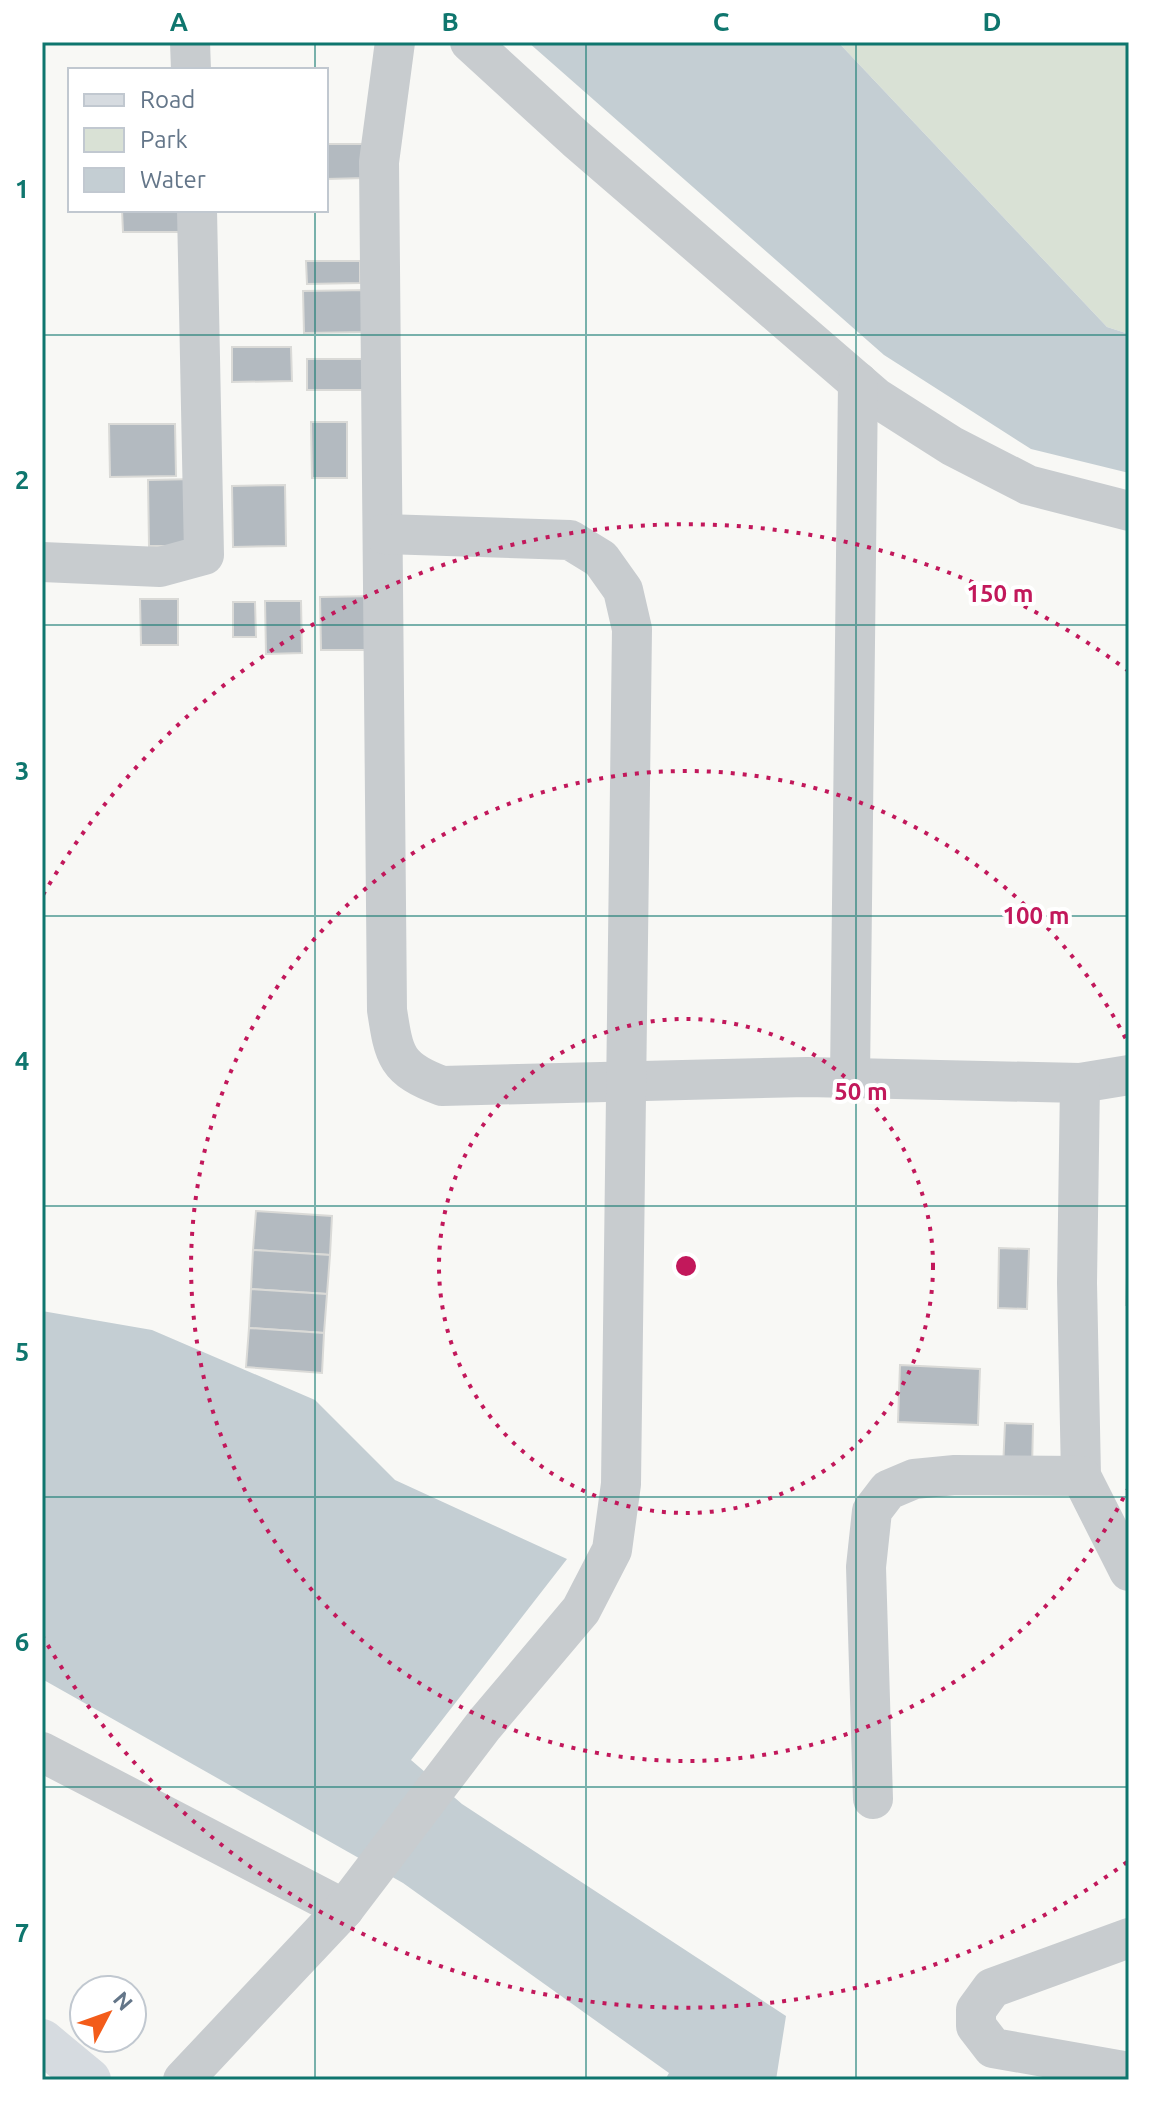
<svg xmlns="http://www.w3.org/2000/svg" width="1171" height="2122" font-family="Ubuntu,sans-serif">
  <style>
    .green { fill: #d9e1d5 }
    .water { fill: #c4ced3 }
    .building { fill: #b3bac0; stroke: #dadad7; stroke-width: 2 }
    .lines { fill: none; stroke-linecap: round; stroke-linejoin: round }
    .street { stroke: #c8cccf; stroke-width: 40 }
    .primary { stroke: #d6dbe0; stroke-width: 44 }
    .grid { fill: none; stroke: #0f766e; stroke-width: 2; stroke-opacity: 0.55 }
    .ring { fill: none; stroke: #c2185b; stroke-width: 4; stroke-dasharray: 4 8 }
    .centre { fill: #c2185b; stroke: #fff; stroke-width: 4 }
    .ring-label { font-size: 24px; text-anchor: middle; font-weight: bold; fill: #c2185b; stroke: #fff; stroke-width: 8; stroke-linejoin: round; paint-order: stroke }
    .neatline { fill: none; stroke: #0f766e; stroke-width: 3 }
    .grid-label { font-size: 26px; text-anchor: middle; font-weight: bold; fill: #0f766e }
  </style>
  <rect width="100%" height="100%" fill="#f8f8f5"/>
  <path class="green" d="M838,42H1129V334L1107,327Z"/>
  <g class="water">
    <path d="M528,42H838L1107,327L1129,334V473L1031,449L884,355Z"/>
    <path d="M42,1311L152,1330L315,1400L395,1480L567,1559L411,1760L462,1804L786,2016L776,2080H665L669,2073L403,1883L42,1679Z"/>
  </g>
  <g class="building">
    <path d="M326,144H365V178L326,179Z"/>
    <path d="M122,210H183V232H123Z"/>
    <path d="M306,261H360V283L307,284Z"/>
    <path d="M369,290V332L304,333L303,291Z"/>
    <path d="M232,347H291L292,381L232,382Z"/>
    <rect x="307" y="359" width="58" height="31"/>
    <path d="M311,422H347V478H312Z"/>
    <path d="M109,424H175L176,476L110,477Z"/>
    <path d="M196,479L197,546H149L148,480Z"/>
    <path d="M285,485L286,546L233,547L232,486Z"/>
    <path d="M378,596L379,650H321L320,597Z"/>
    <path d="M140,599H178V645H141Z"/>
    <path d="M265,601H301L302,653L266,654Z"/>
    <path d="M233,602H255L256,637H233Z"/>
    <path d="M256,1211L332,1216L330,1255L253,1250Z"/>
    <path d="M1128,1247H1129V1305H1126Z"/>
    <path d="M999,1248L1029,1249L1027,1309L998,1308Z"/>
    <path d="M253,1250L330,1255L327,1294L251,1289Z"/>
    <path d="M251,1289L327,1294L324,1333L249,1328Z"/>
    <path d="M249,1328L324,1333L322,1373L246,1367Z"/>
    <path d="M900,1365L980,1369L978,1425L898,1422Z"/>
    <path d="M1005,1423L1033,1424L1032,1470L1003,1469Z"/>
  </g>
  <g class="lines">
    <g class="street">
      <path d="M190,42L191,70"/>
      <path d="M395,42L379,162L387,1010C394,1056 396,1069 442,1086L807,1077L1080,1083L1129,1075"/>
      <path d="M470,42L576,139L875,397L952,446L1028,485L1129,511"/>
      <path d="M42,562L160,567L204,555L197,210"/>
      <path d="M850,1078L858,382"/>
      <path d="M1080,1083L1077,1283L1081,1476L1129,1571"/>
      <path d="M42,1752L344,1909L183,2080"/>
      <path d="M873,1799L866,1567L872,1511L888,1490L914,1479L955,1475L1081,1476"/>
      <path d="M344,1909L484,1725L581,1610L612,1550L621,1484L632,629L623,590L601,559L570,540L384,534"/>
      <path d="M1129,1938L992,1988L976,2010V2026L993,2048L1129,2072"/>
    </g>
    <path class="primary" d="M42,2041L89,2080"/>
  </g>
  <path class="grid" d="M315,42V70M586,42V2080M856,42V2080M315,210V2080M42,335H1129M42,625H1129M42,916H1129M42,1206H1129M42,1497H1129M42,1787H1129"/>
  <g class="ring">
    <circle cx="686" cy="1266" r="247"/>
    <path d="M1129 1487A495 495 0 1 1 1129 1045"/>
    <path d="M1127 1862A742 742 0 0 1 43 1637M43 895A742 742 0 0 1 1127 670"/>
  </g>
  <circle cx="686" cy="1266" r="12" class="centre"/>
  <g class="ring-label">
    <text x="1000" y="602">150 m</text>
    <text x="1036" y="924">100 m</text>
    <text x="861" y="1100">50 m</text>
  </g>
  <rect width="1171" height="2122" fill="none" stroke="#ffffff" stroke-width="88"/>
  <rect x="68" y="68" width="260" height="144" fill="#ffffff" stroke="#c1c8d0" stroke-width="2"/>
  <rect x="84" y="94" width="40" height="12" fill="#d6dbe0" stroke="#c1c8d0" stroke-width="2"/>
  <text x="140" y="108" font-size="24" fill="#647689">Road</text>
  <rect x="84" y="128" width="40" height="24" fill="#d9e1d5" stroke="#c1c8d0" stroke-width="2"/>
  <text x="140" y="148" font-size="24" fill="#647689">Park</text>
  <rect x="84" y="168" width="40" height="24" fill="#c4ced3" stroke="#c1c8d0" stroke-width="2"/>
  <text x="140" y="188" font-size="24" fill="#647689">Water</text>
  <g transform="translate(108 2014) rotate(49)"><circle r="38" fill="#ffffff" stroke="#c1c8d0" stroke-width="2"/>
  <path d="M0-6L14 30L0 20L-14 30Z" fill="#f35c1a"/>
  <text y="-12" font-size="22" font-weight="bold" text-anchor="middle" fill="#647689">N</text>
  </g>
  <rect x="44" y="44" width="1083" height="2034" class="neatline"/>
  <g class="grid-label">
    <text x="179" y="31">A</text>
    <text x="450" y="31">B</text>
    <text x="721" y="31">C</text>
    <text x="992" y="31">D</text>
    <text x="22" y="198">1</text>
    <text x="22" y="489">2</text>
    <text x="22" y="780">3</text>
    <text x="22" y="1070">4</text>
    <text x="22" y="1361">5</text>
    <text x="22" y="1651">6</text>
    <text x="22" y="1942">7</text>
  </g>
</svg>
